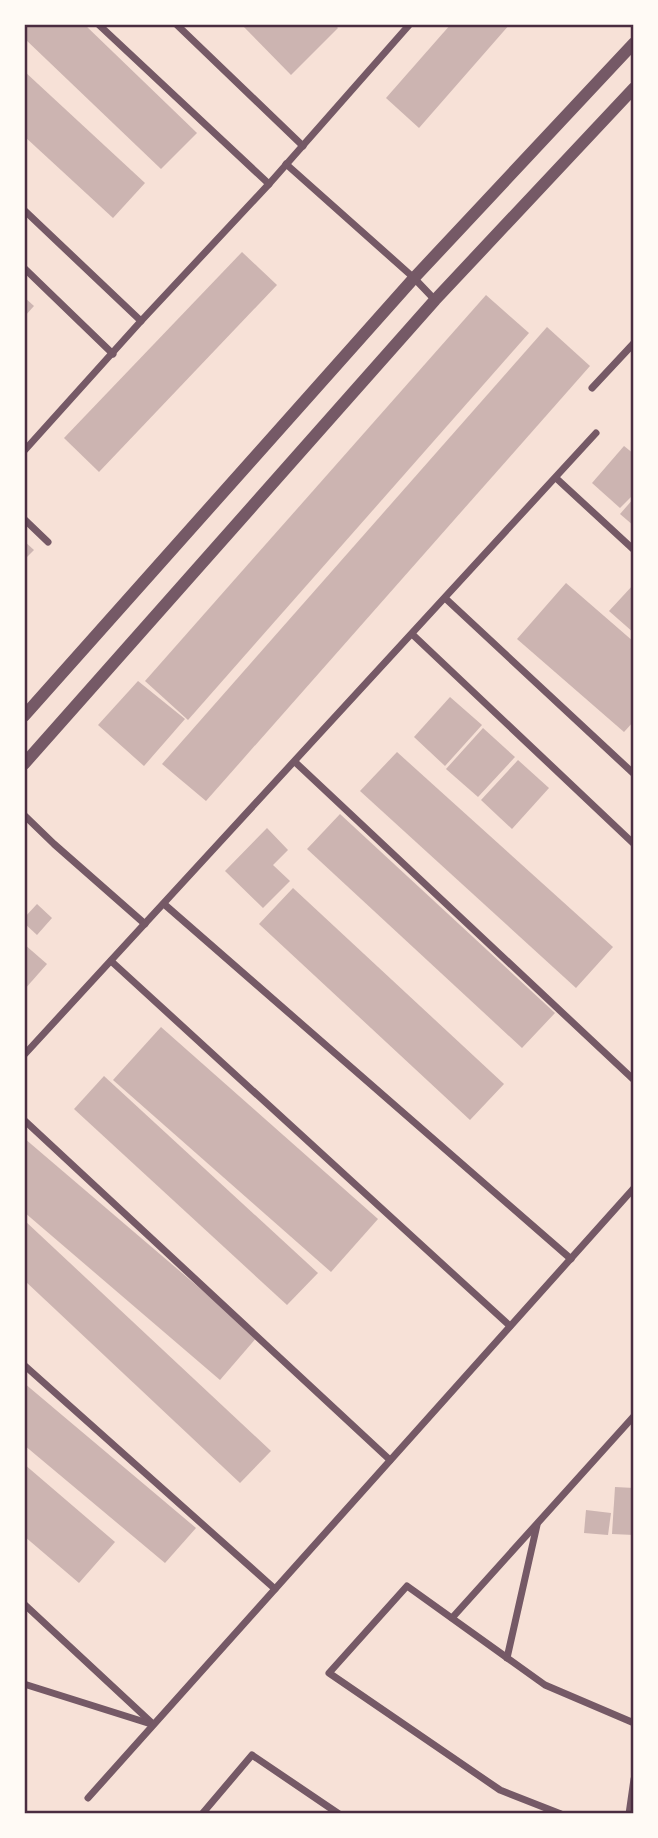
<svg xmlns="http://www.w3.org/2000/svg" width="658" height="1838" font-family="'Work Sans',sans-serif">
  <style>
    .building { fill: #ccb4b1 }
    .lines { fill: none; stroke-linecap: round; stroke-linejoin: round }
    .minor { stroke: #755966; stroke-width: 7 }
    .tertiary { stroke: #755966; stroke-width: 12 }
    .neatline { fill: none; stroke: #4a2c40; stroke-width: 2.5 }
  </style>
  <rect width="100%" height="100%" fill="#f7e1d7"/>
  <g class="building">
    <path d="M24,24H84L197,133L161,169L24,38Z"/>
    <path d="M241,24H334L338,28L291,75Z"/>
    <path d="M451,24H510L419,128L386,98Z"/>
    <path d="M24,71L145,183L113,218L24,136Z"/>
    <path d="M242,252L277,285L99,472L64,438Z"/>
    <path d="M486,295L529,333L188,720L145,681Z"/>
    <path d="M24,297L34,306L24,317Z"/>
    <path d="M547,327L590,366L206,801L162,764Z"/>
    <path d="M624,446L634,454V494L620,508L592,483Z"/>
    <path d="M634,498V526L620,514Z"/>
    <path d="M24,541L34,550L24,560Z"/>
    <path d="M566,583L634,642V721L624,732L517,639Z"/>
    <path d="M634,584V633L609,611Z"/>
    <path d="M138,681L185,719L144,766L98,725Z"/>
    <path d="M450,697L482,725L445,766L414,737Z"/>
    <path d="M483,728L515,757L478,797L446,769Z"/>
    <path d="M397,752L613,947L576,988L360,791Z"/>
    <path d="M518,760L549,788L512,829L481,800Z"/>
    <path d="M340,814L555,1013L522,1048L307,849Z"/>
    <path d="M267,828L288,850L273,865L290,881L263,908L225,871Z"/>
    <path d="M293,888L504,1084L470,1120L259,924Z"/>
    <path d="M37,904L52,918L37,935L24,923V918Z"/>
    <path d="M24,944L47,964L24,990Z"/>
    <path d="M161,1027L378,1219L331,1272L113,1080Z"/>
    <path d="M104,1076L318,1273L287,1305L74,1109Z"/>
    <path d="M24,1138L257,1337L220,1380L24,1212Z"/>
    <path d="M24,1220L271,1451L240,1483L24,1280Z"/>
    <path d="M24,1383L196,1528L165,1563L24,1445Z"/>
    <path d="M24,1464L115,1542L79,1583L24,1536Z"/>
    <path d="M615,1487L634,1488V1535L612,1534Z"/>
    <path d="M586,1510L611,1513L608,1535L584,1533Z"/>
  </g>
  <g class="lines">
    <g class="minor">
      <path d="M98,24L269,184"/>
      <path d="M176,24L303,146"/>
      <path d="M286,164L414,278L435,300"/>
      <path d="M24,210L141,321"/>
      <path d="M24,268L113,354"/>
      <path d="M592,388L634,343"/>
      <path d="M24,451L141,321L269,184L410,24"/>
      <path d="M556,478L634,550"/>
      <path d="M24,519L48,542"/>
      <path d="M445,598L634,774"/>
      <path d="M412,634L634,844"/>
      <path d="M295,762L634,1080"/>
      <path d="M24,815L54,844L145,924"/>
      <path d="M164,904L571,1259"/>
      <path d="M111,961L510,1326"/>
      <path d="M24,1055L596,433"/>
      <path d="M24,1120L390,1460"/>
      <path d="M24,1365L275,1589"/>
      <path d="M24,1604L153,1724"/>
      <path d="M452,1618L634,1416"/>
      <path d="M507,1658L537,1525"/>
      <path d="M24,1684L151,1724"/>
      <path d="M88,1798L634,1188"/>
      <path d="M202,1814L252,1755L339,1814"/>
      <path d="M561,1814L500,1790L329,1673L407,1586L545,1685L634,1723"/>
      <path d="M629,1814L634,1779"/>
    </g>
    <g class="tertiary">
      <path d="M24,716L414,278L634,43"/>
      <path d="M24,764L435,300L634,88"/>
    </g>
  </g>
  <rect width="658" height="1838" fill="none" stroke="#fffaf5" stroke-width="52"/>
  <rect x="26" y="26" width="606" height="1786" class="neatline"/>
</svg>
